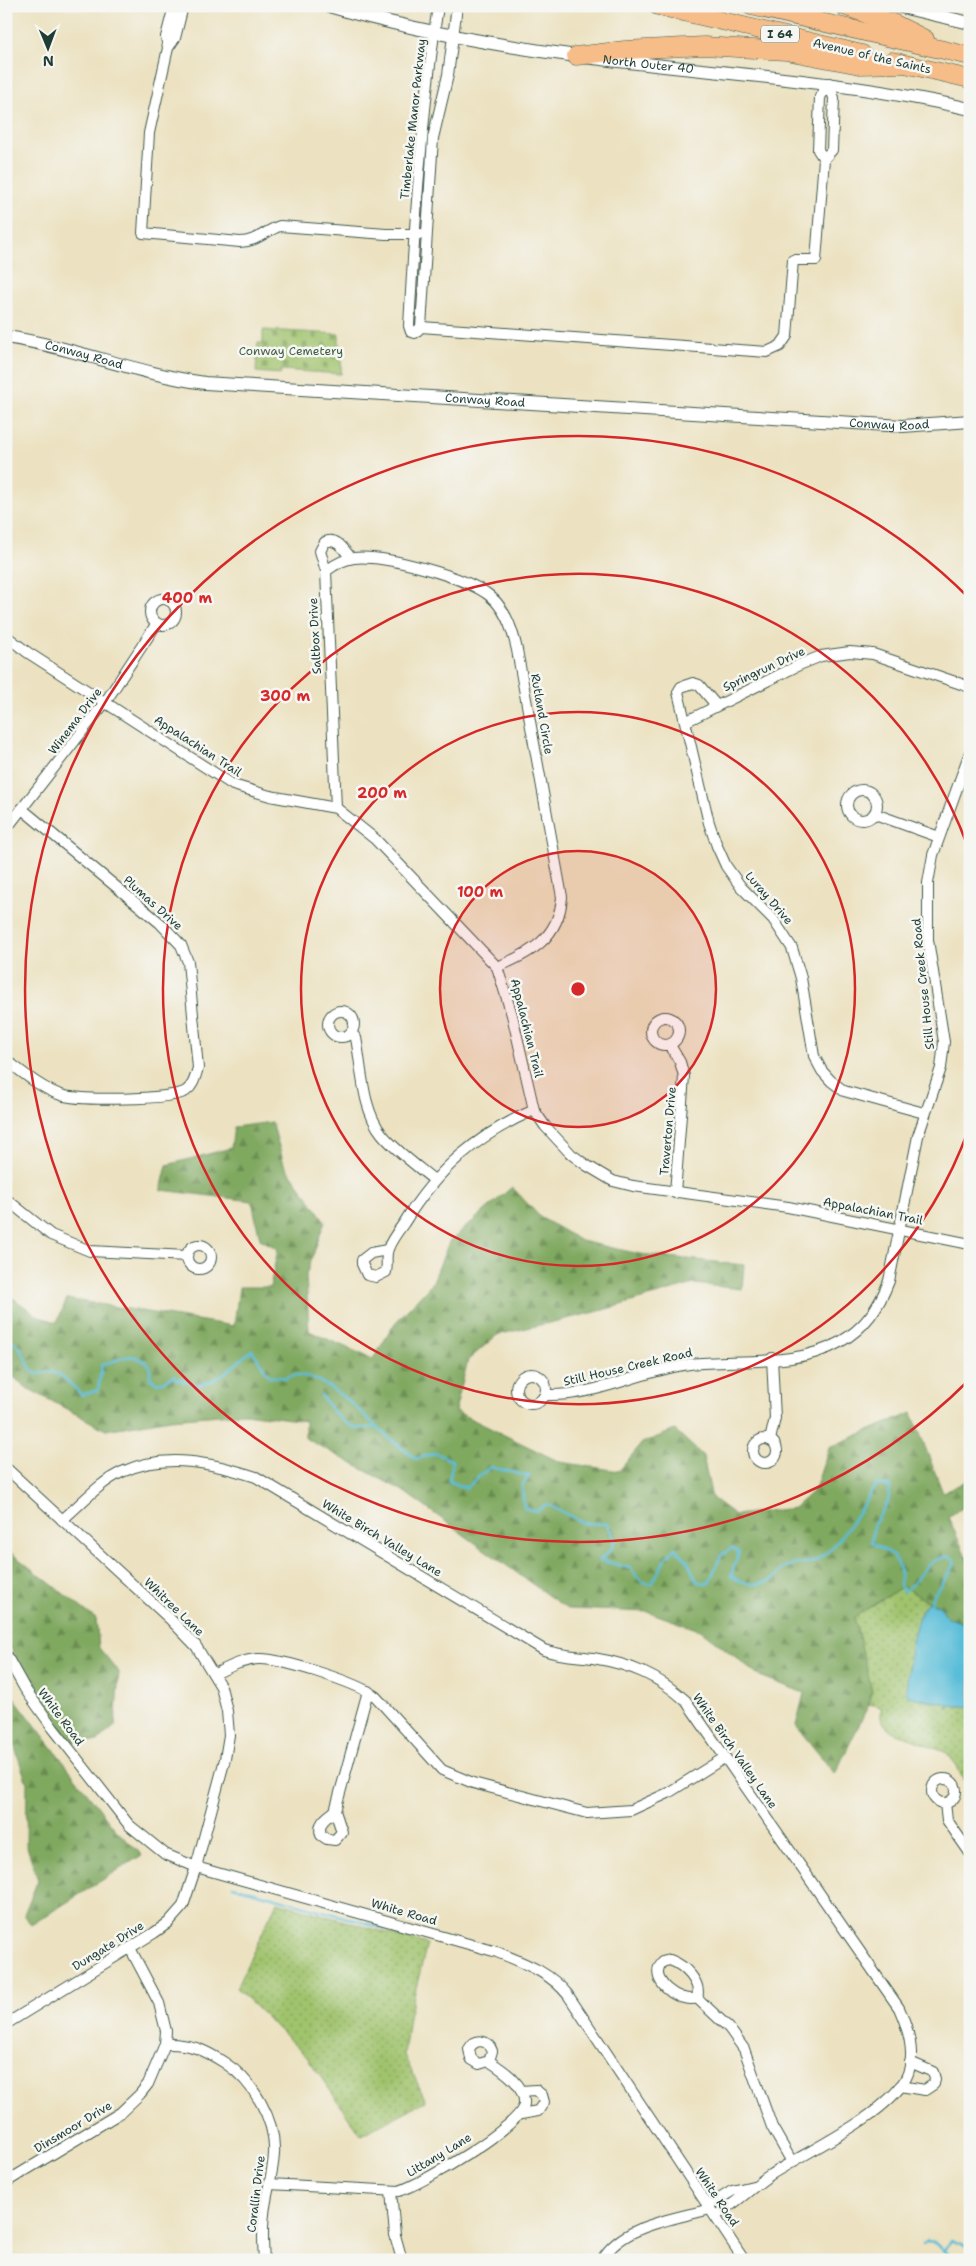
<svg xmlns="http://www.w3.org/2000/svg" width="976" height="2266" font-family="'Shantell Sans',sans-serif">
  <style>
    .grass { fill: url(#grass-dots); stroke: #608050 }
    .forest { fill: url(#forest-firs); stroke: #50734a }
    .cemetery { fill: url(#cemetery-stones); stroke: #608050 }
    .water { fill: #59bdd8; stroke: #3c7d86 }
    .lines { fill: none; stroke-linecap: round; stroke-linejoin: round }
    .stream { stroke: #59bdd8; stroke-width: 2.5 }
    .minor-casing { stroke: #3e5649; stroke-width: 12 }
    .tertiary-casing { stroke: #3e5649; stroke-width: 14 }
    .motorway-casing { stroke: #3e5649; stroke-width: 19 }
    .minor { stroke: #fff; stroke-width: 10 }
    .tertiary { stroke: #fff; stroke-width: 12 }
    .motorway { stroke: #f7bd88; stroke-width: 18 }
    .ring { fill: none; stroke: #d62828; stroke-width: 2.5 }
    .labels { text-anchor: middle; stroke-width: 5; stroke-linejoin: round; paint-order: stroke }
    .shield { fill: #f6f6f2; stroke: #60746d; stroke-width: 1 }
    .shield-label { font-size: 11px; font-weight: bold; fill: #1f3d34 }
    .street-label { font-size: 12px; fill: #1f3d34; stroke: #f6f6f2 }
    .park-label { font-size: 12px; fill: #3f5e42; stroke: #f6f6f2 }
    .centre { fill: #d62828; stroke: #f6f6f2; stroke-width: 2.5 }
    .ring-label { font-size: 15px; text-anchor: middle; font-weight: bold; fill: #d62828; stroke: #f6f6f2; stroke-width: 5; stroke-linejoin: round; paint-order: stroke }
  </style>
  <defs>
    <pattern id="grass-dots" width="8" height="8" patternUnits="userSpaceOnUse" patternTransform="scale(1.25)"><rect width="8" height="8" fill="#a0c36d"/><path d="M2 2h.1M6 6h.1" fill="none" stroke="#82a05a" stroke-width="1.8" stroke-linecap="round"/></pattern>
    <pattern id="forest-firs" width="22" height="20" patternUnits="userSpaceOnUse" patternTransform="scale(1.25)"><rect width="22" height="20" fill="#80a960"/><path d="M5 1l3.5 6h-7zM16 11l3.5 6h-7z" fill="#688b50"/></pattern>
    <pattern id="cemetery-stones" width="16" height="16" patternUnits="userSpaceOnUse" patternTransform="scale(1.25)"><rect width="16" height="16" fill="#a0c36d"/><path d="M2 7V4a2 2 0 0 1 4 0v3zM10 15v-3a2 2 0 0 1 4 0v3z" fill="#82a05a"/></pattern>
  </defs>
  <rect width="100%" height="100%" fill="#f6f6f2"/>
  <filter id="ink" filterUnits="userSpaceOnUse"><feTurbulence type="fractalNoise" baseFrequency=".02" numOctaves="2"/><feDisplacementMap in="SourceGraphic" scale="10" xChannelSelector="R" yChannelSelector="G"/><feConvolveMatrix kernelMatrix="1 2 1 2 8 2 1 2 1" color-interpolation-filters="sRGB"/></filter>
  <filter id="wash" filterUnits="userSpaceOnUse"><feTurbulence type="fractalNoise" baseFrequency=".0096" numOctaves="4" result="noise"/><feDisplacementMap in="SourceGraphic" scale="20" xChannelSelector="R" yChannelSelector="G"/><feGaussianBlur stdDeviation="1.12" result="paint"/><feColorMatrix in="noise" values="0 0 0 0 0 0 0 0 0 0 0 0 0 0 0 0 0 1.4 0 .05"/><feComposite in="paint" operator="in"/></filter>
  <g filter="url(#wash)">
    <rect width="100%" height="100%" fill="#ece2c1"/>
    <g class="grass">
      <path d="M903,1586L928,1602L921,1610L915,1698L948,1704V1708L950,1705L970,1707V1775L963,1780L957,1766L947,1753L889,1730L881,1719V1707L869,1704L872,1692L854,1617Z"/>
      <path d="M277,1902L427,1944L409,2016L404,2055L426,2101L361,2135L307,2057L236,1988Z"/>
    </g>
    <g class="forest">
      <path d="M272,1122L284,1164L325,1221L306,1275L309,1331L373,1359L395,1323L432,1284L449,1242L512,1187L540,1217L581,1241L640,1254L744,1265L742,1289L694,1284L596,1312L497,1335L468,1360L455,1411L560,1462L619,1471L642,1443L675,1430L703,1456L712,1498L735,1515L794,1508L815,1489L829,1447L912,1413L943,1493L970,1479V1503L948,1517L970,1565V1625L948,1618L939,1605L928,1602L903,1586L854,1617L872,1692L869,1704L835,1774L796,1726L804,1693L760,1676L702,1631L649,1612L567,1609L403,1491L305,1438V1421L245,1413L171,1419L106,1430L27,1388L6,1371V1293L39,1317L57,1322L67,1299L234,1326L239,1287H270L278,1249L260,1239L252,1201L161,1190L167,1165L231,1148L234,1127Z"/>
      <path d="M6,1549L96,1619L99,1648L119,1672L115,1726L98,1741L70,1742L33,1688L6,1640Z"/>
      <path d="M6,1687L115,1829L142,1855L31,1925L24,1914L38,1880L26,1844L27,1783L6,1722Z"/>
    </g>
    <path class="cemetery" d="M263,330L339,334V348L342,349L341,374L281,370V374L256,372L258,343H263Z"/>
    <path class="water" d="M928,1602L939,1605L948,1618L970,1625V1707L950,1705L948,1709V1704L908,1696L906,1690C910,1663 910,1624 928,1602Z"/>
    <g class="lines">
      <g class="stream">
        <path d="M6,1337L19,1346L32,1371L37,1374C57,1365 68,1382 82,1395L98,1390L102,1365C122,1359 133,1349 150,1366V1378C159,1387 165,1381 175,1375L176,1380L181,1379L183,1382L186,1380C206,1397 236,1362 252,1350L269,1376L285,1378C312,1362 364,1414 382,1432C392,1441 405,1450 416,1459L436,1453L453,1461L449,1481L466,1488L490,1467L529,1476L522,1486L524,1508L537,1511L547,1504L583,1523L607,1524L614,1539L612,1548L600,1560L630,1568L642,1582L652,1584L665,1559L675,1548L687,1560L697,1582L709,1583L721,1555L732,1548L739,1552L731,1576C743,1584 761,1588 774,1578C777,1575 781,1569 785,1567C794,1563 806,1565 815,1561C841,1547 859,1508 877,1484L890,1487L888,1502L873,1526L872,1543C884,1550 898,1555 900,1571C901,1579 898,1584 903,1591C921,1584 917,1562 949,1556L954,1559V1566L932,1597L931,1603"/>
        <path d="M321,1395C329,1407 341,1424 357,1428C362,1429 371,1427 377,1427"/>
        <path d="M233,1886L394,1931"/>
        <path d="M923,2244L928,2241L936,2242L950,2256L958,2259"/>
        <path d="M946,2249L951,2240L970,2248"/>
        <path d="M958,2259L970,2254"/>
      </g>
    </g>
  </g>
  <g filter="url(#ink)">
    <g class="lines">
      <g class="minor-casing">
        <g id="minor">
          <path d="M174,6L166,37L168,48L149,133L143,233L240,242C256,242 265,231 280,226L386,234H420"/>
          <path d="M438,6C422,112 415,219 409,326L411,332L415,333L421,327L433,138L448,75L457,6"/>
          <path d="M168,48L175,38L183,6"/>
          <path d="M829,83L834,98L832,150L824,159L818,150L820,97Z"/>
          <path d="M421,327L767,352L780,346L787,336L793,260H816L824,159"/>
          <path d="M326,571L320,551L325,542C337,537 344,550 351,558"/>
          <circle cx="163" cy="612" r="13"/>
          <path d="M6,636L27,652L233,785L270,796L336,808L375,839L497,967L512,1015L534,1110L545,1126L571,1154L586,1165L613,1181L633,1186L788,1207L970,1244"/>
          <path d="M716,705L699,685L693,683L681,687L678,692L709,823L717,846L726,866L741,887L773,919L792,948L801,978L814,1056L822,1071L831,1081L844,1091L924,1113"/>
          <path d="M687,721L799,665L821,656L850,652L873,654L970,687"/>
          <circle cx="862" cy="805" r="15"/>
          <path d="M336,808L326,571C334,565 344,559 354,558C383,554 467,577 490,596C506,609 513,631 517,650L562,897C559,938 531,953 497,967"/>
          <path d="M875,814L939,837"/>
          <path d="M6,829L106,701L157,623"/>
          <circle cx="341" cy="1024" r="13"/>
          <circle cx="665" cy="1031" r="14"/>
          <path d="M351,1033L356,1038C362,1069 362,1109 382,1134C396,1151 417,1166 434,1180"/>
          <path d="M670,1045L680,1062L684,1076L675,1193"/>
          <path d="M6,1060C22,1072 42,1089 61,1095C78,1101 172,1100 186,1091C194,1085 195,1077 198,1068L188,962L181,945L160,923L22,809"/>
          <path d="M6,1199L51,1235L90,1251L187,1256"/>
          <circle cx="199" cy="1257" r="12"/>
          <path d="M387,1250L371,1253L362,1260V1264L367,1275L376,1277L386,1272C388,1264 385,1256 388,1249C391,1240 398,1231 404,1223C437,1169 477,1135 534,1110"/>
          <circle cx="531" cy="1389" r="15"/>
          <path d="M545,1395C596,1397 641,1370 690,1364C739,1359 797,1367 840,1342C865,1328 879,1307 889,1281L918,1136L941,1068L944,1042L928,940V883L933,855L970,752"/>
          <circle cx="765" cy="1451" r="12"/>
          <path d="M770,1440L775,1418L772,1358"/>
          <path d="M6,1468L170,1619L196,1646L221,1687L227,1711L229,1735L225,1759L196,1867L183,1906L168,1923L154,1933L6,2024"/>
          <path d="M62,1520C81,1504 100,1482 122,1472C166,1452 213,1463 256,1477L544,1650C561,1656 576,1656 593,1658C630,1664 659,1676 686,1701L899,2008C908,2028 917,2056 906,2078C887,2115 806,2152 770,2175C751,2188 735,2204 715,2216"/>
          <path d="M6,1655L25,1689L53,1728L129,1825L165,1854L196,1867L497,1952C524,1963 550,1972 568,1995L744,2260"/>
          <path d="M215,1674C229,1667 242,1660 258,1659C281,1658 359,1683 376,1697L442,1770L473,1783L587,1813L631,1810L668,1793L724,1758"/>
          <circle cx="944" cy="1791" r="12"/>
          <path d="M945,1803L947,1820L970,1853"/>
          <path d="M335,1811L368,1691"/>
          <path d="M335,1811L342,1832L335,1840L327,1839L321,1835C317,1823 327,1817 335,1811Z"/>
          <path d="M670,1960C684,1965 702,1982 697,1998C679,2004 647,1980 662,1962Z"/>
          <path d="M697,1998L729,2028L744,2049L772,2127L792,2162"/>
          <path d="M165,2044C190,2043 205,2050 225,2063C253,2081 276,2120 274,2154C273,2174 266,2194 264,2214C262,2229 263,2245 264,2260"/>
          <path d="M900,2086L925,2090L934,2084L935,2079L933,2072L910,2062"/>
          <path d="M521,2114L538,2111L544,2102L542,2095L536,2090L521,2091"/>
          <path d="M6,2182L120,2113L140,2094L148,2084L165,2044L166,2031L159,2003L130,1948"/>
          <path d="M269,2184L399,2191C422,2184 522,2126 524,2104C526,2085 503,2070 489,2061L492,2051C488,2039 475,2038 469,2049L471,2059L479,2064L489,2061"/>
          <path d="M391,2191L395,2235L402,2260"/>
          <path d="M708,2206L732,2191L753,2186"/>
          <path d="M602,2260C621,2225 675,2219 710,2209"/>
        </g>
      </g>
      <g class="tertiary-casing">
        <g id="tertiary">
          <path id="s1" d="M329,6C410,30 494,45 577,56C709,73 839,79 970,109"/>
          <path d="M897,6L970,23"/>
          <path id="s2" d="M6,337C74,347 137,374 205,383L903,426L970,421"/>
        </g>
      </g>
      <g class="motorway-casing">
        <g id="motorway">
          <path d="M658,6L862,54"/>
          <path d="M751,6L970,56"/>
          <path d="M844,6L895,24L925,39"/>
          <path d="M576,56L625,50L704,46L786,51L860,65L902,64"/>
          <path d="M892,61L970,79"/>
        </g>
      </g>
      <use href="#minor" class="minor"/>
      <use href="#tertiary" class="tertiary"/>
      <use href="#motorway" class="motorway"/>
    </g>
  </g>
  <circle cx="578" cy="989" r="138" fill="#d62828" fill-opacity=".12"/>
  <g class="ring">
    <circle cx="578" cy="989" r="138"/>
    <circle cx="578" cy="989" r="277"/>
    <path d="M969 1128A415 415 0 1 1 969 850"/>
    <path d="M969 1380A553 553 0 1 1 969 598"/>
  </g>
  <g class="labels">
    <rect class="shield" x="761" y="25.5" width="38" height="17" rx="4"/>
    <g class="shield-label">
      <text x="780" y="38">I 64</text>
    </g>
    <g class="street-label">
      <text transform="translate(872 56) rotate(13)" y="4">Avenue of the Saints</text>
      <text dy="4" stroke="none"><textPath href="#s1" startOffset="325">North Outer 40</textPath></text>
      <text transform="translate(413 119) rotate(-84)" y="4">Timberlake Manor Parkway</text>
      <text dy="4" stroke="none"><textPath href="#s2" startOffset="80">Conway Road</textPath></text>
      <text dy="4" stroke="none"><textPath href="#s2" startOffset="485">Conway Road</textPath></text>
      <text dy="4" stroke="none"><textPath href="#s2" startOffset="890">Conway Road</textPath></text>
      <text transform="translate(315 636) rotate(-93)" y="4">Saltbox Drive</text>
      <text transform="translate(764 669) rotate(-25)" y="4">Springrun Drive</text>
      <text transform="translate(542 714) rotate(80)" y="4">Rutland Circle</text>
      <text transform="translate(75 721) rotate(-53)" y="4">Winema Drive</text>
      <text transform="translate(198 746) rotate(33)" y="4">Appalachian Trail</text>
      <text transform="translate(769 898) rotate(49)" y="4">Luray Drive</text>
      <text transform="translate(153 903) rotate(42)" y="4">Plumas Drive</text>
      <text transform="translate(923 984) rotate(-96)" y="4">Still House Creek Road</text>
      <text transform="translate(527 1028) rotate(76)" y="4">Appalachian Trail</text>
      <text transform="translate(668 1131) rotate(-85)" y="4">Traverton Drive</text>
      <text transform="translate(873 1211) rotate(11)" y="4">Appalachian Trail</text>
      <text transform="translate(628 1367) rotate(-13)" y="4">Still House Creek Road</text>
      <text transform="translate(382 1538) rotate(31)" y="4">White Birch Valley Lane</text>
      <text transform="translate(174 1607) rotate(44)" y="4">Whitree Lane</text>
      <text transform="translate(61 1717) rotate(53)" y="4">White Road</text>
      <text transform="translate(735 1751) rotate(55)" y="4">White Birch Valley Lane</text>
      <text transform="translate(404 1912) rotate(16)" y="4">White Road</text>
      <text transform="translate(108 1946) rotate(-32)" y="4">Dungate Drive</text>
      <text transform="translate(73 2127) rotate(-31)" y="4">Dinsmoor Drive</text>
      <text transform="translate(439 2155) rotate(-31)" y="4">Littany Lane</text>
      <text transform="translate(256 2194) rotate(-83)" y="4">Corallin Drive</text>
      <text transform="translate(717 2197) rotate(56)" y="4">White Road</text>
    </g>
    <g class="park-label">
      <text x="291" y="355">Conway Cemetery</text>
    </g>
  </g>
  <circle cx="578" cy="989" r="8" class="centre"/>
  <g class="ring-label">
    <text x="187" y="603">400 m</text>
    <text x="285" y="701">300 m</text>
    <text x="382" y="798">200 m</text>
    <text x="480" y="897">100 m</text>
  </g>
  <rect width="976" height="2266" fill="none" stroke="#f6f6f2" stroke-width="25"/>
  <g transform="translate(48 48) rotate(179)" stroke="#f6f6f2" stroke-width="4" paint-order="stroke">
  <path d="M0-4L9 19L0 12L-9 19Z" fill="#1f3d34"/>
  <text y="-8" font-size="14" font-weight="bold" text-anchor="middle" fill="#1f3d34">N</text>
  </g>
</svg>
